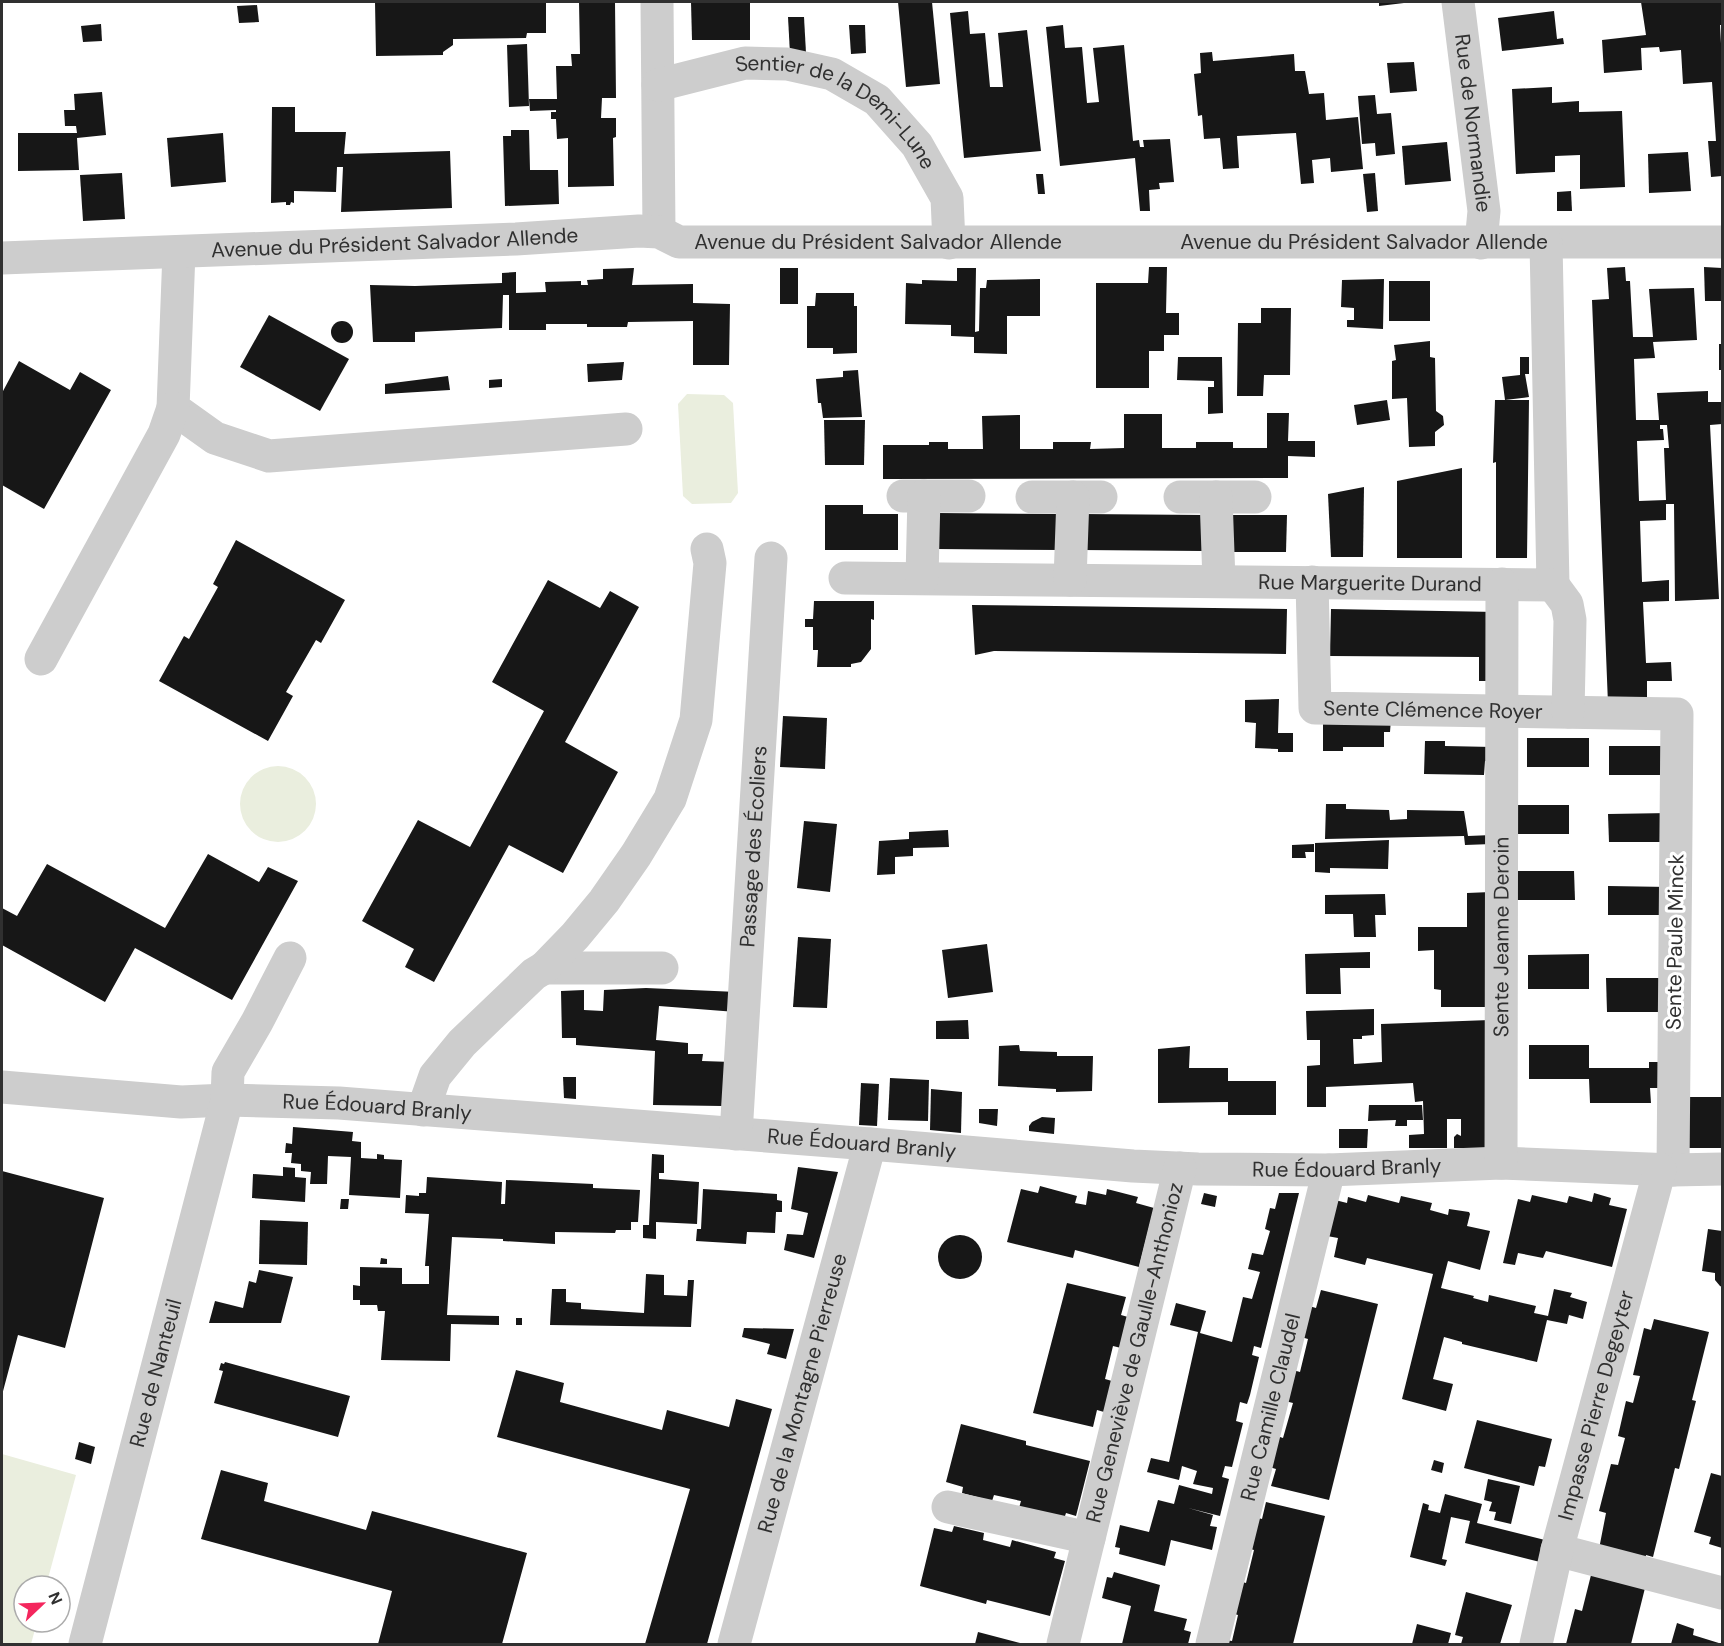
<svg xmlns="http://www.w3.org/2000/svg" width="1724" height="1646" font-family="'DM Sans',sans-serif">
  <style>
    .green { fill: #eaeede }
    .building { fill: #171717; fill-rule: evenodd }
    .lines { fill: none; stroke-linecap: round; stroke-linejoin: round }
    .minor { stroke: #cdcdcd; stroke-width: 33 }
    .labels { text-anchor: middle; stroke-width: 6; stroke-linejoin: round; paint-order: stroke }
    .street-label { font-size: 21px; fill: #303030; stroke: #fff }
  </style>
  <rect width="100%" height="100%" fill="#fff"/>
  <g class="green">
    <path d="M687,394L724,395L733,403L738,493L731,503L692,504L683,496L678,404Z"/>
    <circle cx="278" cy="804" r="38"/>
    <path d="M2,1454L76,1475L46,1586H24V1622H37L31,1644H2Z"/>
  </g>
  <g class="building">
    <path d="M375,2H546V33H527L526,38L453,39V45L443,52V55L376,56Z"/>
    <path d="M579,2H615L616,98H602L601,118H616V137L613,138L614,186L568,187V138L557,139L556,119H551V112H556V110L530,111L529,99H557L556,66H572L571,54H580Z"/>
    <path d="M691,2H750V40H692Z"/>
    <path d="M898,2H932L940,84L906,87Z"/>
    <path d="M1379,2H1404V3L1379,6Z"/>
    <path d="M1641,2H1722V25H1720L1722,62V176L1711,177L1708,141H1716L1712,82L1683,84L1681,50L1660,52L1659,47L1641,48L1642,70L1604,73L1602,40L1646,35Z"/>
    <path d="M257,5L259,22L239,23L237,6Z"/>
    <path d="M968,11L970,34L985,33L990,87H1003L998,33L1027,30L1041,151L964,158L950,13Z"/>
    <path d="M1554,11L1557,39L1563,38L1564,44L1502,51L1498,18Z"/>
    <path d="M788,17H804L806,53L790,54Z"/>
    <path d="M101,24L102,41L83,42L81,26Z"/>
    <path d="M849,25H865L866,53L851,54Z"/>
    <path d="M1063,25L1065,48L1082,47L1087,103L1099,102L1093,48L1124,45L1133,141L1139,140L1140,147H1144L1143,140L1170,139L1174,182L1159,183L1160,189L1149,190L1150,211H1140L1135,158L1060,166L1046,27Z"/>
    <path d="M527,44L529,106L509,107L507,45Z"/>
    <path d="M1212,52L1213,61L1294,54L1295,71H1305L1309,94L1324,93L1326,120L1358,117L1363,169L1331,172L1330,158L1312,160L1314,183L1301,184L1296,133L1237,136L1239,168L1223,169L1220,138L1204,139L1202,115L1198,116L1194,74L1201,73L1200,53Z"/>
    <path d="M1414,62L1417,91L1390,93L1387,63Z"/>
    <path d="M1552,87V103L1579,101V112L1622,111L1625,187L1580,189V155L1555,156V172L1516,174L1512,89Z"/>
    <path d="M102,92L106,135L77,138L79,170L18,171V133H77L76,126H65L64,110H75L74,94Z"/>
    <path d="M1375,95L1377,114L1391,113L1395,154L1376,156L1375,143L1362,144L1358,96Z"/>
    <path d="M272,107H295V132H346L344,154L450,151L452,208L341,212L343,167H337L336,192L294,191V203L291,202L290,205H286V202L271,203Z"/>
    <path d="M511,130H529L530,170H558L559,204L505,206L503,136H511Z"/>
    <path d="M223,133L226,182L171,187L167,138Z"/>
    <path d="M1447,142L1451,181L1405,185L1402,146Z"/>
    <path d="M1688,152L1691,191L1649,193L1648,154Z"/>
    <path d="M122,173L125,219L83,221L80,175Z"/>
    <path d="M1375,173L1378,211L1367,212L1363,174Z"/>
    <path d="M1036,174H1043L1045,194H1038Z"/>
    <path d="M1571,191L1572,211H1557V192Z"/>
    <path d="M1149,267H1167L1166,313H1179V335H1164V351H1149V388H1096V283H1148Z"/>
    <path d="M1625,267L1626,281H1630L1633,337H1653L1649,289L1694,288L1697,340L1653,342L1655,358L1634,359L1636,420H1659L1657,393L1708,391V402H1722V424L1710,425L1719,599L1675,601L1674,504H1666V520L1640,521L1642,582L1669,580V601L1643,602L1646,663L1671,662L1672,681H1647V704H1608L1592,300L1609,299L1607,268ZM1660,425H1667L1669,448H1664L1666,500L1639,501L1637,441L1664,440L1663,429H1660Z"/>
    <path d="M1704,267L1722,268V301H1705Z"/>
    <path d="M634,268L632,285L693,284V303L730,304L729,365H693V321L628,322L627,327H587V324H546V330H509V295H503L502,328L415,332V342H373L370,285L415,286L502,283V273L516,272V293L546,292L545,282L581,281V285H588L587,280L603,279V269Z"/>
    <rect x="780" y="268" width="18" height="36"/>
    <path d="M957,268H976L975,332L979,331L980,288H986L987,280L1040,279V316H1007V354L974,353V337L951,336V325L905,324L906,283L922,284V280L957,281Z"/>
    <path d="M1384,279L1383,329L1347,327V320H1354V308L1341,307L1342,280Z"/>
    <rect x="1389" y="281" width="41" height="40"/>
    <path d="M816,293H854V306H857V353L833,354V348H807V306H815Z"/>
    <path d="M1261,308H1291L1290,375H1264L1263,396H1237L1238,323H1261Z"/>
    <path d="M269,315L349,359L320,411L240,367Z"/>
    <circle cx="342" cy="332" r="11"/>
    <path d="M1430,341V357L1435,358L1436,411L1443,416L1444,425L1435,432V446L1409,447L1407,398L1392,399V361L1396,360L1394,345Z"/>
    <rect x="1719" y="344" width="3" height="26"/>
    <path d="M1178,357H1222L1223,413L1208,414V387H1214V381L1177,380Z"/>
    <path d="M1520,357H1529V374H1525L1529,397L1505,400H1529L1527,558H1496V462L1493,463L1495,400H1505L1502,377L1520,375Z"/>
    <path d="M19,361L70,390L80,372L111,390L44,509L2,485V393Z"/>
    <path d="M624,362L622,380L588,382L587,364Z"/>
    <path d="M858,370L862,417L823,418L821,403H818L816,379L843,377V371Z"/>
    <path d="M448,376L450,390L385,394V384Z"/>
    <path d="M502,379V387L489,388V380Z"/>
    <path d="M1387,400L1390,420L1357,425L1354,405Z"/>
    <path d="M1267,413H1289L1288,441H1315V457L1288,456V478L883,479V445H929V442H948V449H983L982,416L1020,415V449H1053V442H1091L1090,449L1124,448V414H1162V448H1196V442H1233V448H1267Z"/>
    <path d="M824,420H865L864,465H825Z"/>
    <path d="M1462,468V558H1397V481Z"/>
    <path d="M1364,487L1363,557H1331L1328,494Z"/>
    <path d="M825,505H863V514H898V550H825Z"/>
    <path d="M937,513L1061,514V550L937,549Z"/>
    <path d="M1081,514L1205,515L1204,551L1081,550Z"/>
    <path d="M1224,515H1287L1286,552H1224Z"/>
    <path d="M236,540L345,600L321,643L316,640L286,692L293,696L268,741L159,681L184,636L189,639L218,587L213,584Z"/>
    <path d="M548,580L600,608L610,591L639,607L565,742L618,772L563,873L509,845L434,982L405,967L414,949L362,921L418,820L470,847L544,711L492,682Z"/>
    <path d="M814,601H874V620L871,619V649L861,662L851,664V667H817L818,650H813V627H805V619H813Z"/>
    <path d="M972,605L1287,609L1286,654L994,651L975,655Z"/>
    <path d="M1331,609L1497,612L1496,681H1479V657L1330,656Z"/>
    <path d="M1279,699L1278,733H1293V752H1278V749L1255,748L1256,723L1245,722V700Z"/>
    <path d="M783,716L827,718L825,769L780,767Z"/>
    <path d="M1323,718L1391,719L1390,732H1384V747H1343V751H1323Z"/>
    <rect x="1527" y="738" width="62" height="29"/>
    <path d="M1425,741H1445V746L1493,747V762L1485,761L1484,775L1424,774Z"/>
    <rect x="1609" y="746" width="61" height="29"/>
    <path d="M1326,804H1346V809L1389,810L1390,820L1407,819V810L1464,811L1468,836L1492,835V844L1465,845L1464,836L1325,839Z"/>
    <rect x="1509" y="805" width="60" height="29"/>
    <path d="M1670,813V842H1609L1608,814Z"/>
    <path d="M804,821L837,824L830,892L797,888Z"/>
    <path d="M948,830L949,847L913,848V856L895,857V874L877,875L879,841L909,839V832Z"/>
    <path d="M1389,840L1388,869L1330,868V873L1315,872V843Z"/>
    <path d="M1314,844V852H1305L1306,858H1292V845Z"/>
    <path d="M208,854L259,882L268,867L298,881L232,1000L135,948L105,1002L2,945V908L17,916L47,864L165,928Z"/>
    <path d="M1514,871H1574L1575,900H1514Z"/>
    <path d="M1608,886L1669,887V915H1608Z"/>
    <path d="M1491,892V1007H1441V990L1434,989V950L1418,951V927H1467V893Z"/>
    <path d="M1385,894L1386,915H1375L1376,937H1354L1353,914H1325V895Z"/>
    <path d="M798,937L831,939L827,1008L793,1007Z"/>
    <path d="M987,944L993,992L948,998L942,950Z"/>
    <path d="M1370,952V968H1340L1341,994H1306L1305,954Z"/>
    <path d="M1589,954V989H1528V955Z"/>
    <path d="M1606,978H1667L1668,1012H1607Z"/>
    <path d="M646,988L737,992L736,1012L659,1006L656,1040L688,1043V1054H703L702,1061L732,1062L722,1106L653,1105L655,1051L576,1045V1038H562L561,991L584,990V1010L603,1011L604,990Z"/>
    <path d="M1374,1009V1035L1362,1036V1039H1353L1354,1064L1382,1062L1381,1024L1490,1020L1489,1148H1454V1137L1457,1134L1461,1136V1119H1447V1148H1409V1135L1424,1134L1423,1101L1415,1102L1413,1083L1326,1087V1107H1307V1066L1320,1065V1040H1307L1306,1011Z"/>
    <path d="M968,1020L969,1039H936V1021Z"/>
    <path d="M1019,1045L1020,1051L1057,1052V1056H1093L1092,1091L1056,1092V1089L998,1086L999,1046Z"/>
    <path d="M1529,1045H1589V1068H1649V1062H1667V1088H1650L1651,1103H1590L1589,1079H1529Z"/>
    <path d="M1190,1046L1189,1068H1228V1081H1276V1115H1228V1102L1158,1103V1049Z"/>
    <path d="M563,1077H576V1099L564,1098Z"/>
    <path d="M890,1078L929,1080L928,1121L888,1120Z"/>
    <path d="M861,1083L879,1084L877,1126L859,1125Z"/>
    <path d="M931,1089L962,1092L961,1133L930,1130Z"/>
    <path d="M1685,1097H1722V1148H1684Z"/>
    <path d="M1369,1105H1422L1423,1120H1407V1126H1395L1396,1120L1368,1121Z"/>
    <path d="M979,1109H998L997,1126L979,1123Z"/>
    <path d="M1042,1117L1055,1118L1054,1134L1029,1131V1126L1032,1122Z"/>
    <path d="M293,1127L353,1132L352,1141L361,1142V1158L377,1159V1154L384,1155V1159L402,1160L400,1198L349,1195L351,1157L328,1156L327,1184H310L311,1172L301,1171V1164L291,1163L292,1153H285L286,1143L292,1144Z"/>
    <path d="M1339,1129H1368L1367,1148H1339Z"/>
    <path d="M652,1154L664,1155V1173H659V1179L699,1182L697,1224L656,1222V1239L643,1238V1225H649Z"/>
    <path d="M283,1167L295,1168V1177L306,1178L305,1202L252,1198L253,1174L283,1176Z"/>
    <path d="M798,1167L838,1172L814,1258L784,1250L787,1234L803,1235L808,1213L791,1209Z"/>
    <path d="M2,1171L104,1198L65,1348L18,1335L2,1395Z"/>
    <path d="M427,1177L502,1182L501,1204H505L506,1180L593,1184V1188L640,1190L638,1222H631V1230H616L615,1233L555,1232V1244L503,1241V1239L452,1237L447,1315L499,1316V1325L451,1324L450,1361L381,1360L385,1311H378L377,1305H360V1300H353V1285L360,1286V1267L402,1268V1284H429V1266H425L429,1214L405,1213L406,1195L419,1196V1193H426Z"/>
    <path d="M1040,1186L1077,1196L1075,1203L1086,1205L1088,1191L1106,1195L1107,1189L1138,1197L1136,1203L1154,1208L1139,1267L1075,1250L1073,1258L1007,1242L1021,1189L1038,1193Z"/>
    <path d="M703,1189L777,1194V1200L782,1201V1212H776L775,1233L747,1232L746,1244L696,1241L697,1229H701Z"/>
    <path d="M1204,1193L1217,1196L1215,1207L1201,1204Z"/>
    <path d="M1279,1193H1299L1261,1348L1254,1346L1252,1355L1259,1357L1250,1395L1247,1404L1240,1402L1236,1421L1243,1423L1232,1467L1225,1466L1222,1477L1229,1479L1220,1516L1188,1508L1213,1515L1210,1526L1217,1527L1212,1550L1171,1540L1165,1566L1119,1554L1120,1548L1115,1547L1120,1525L1149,1532L1158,1500L1174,1504L1179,1485L1212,1494L1213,1488L1193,1484L1197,1471L1182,1466L1179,1480L1147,1472L1151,1458L1169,1462L1198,1332L1170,1325L1176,1303L1206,1311L1200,1333L1232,1342L1243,1297L1252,1299L1260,1272L1248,1269L1252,1253L1263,1255L1270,1231L1265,1229L1270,1208L1275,1209Z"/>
    <path d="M1594,1193L1611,1198L1609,1205L1627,1209L1612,1267L1546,1251L1543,1258L1518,1253L1515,1265L1503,1263L1518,1199L1530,1202L1532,1195L1567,1203L1569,1196L1592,1202Z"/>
    <path d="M1368,1195L1399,1203L1401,1196L1432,1203L1430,1210L1448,1215L1449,1209L1469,1212L1470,1214L1467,1226L1490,1231L1480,1270L1448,1261L1441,1288L1474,1296L1473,1298L1488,1302L1489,1295L1536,1306L1534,1313L1548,1316L1554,1289L1572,1293L1570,1297L1587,1302L1583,1319L1569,1315L1567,1324L1547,1320L1537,1362L1462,1344V1342L1444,1337L1433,1379L1453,1384L1446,1411L1402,1399L1433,1274L1367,1258L1365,1265L1334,1257L1338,1238L1327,1236L1335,1200L1347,1203L1348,1197L1366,1202Z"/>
    <path d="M341,1199H349L348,1209H340Z"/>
    <path d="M260,1220L308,1222L307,1265L259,1264Z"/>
    <path d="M1708,1229L1722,1231V1287L1720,1286L1715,1280V1273L1702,1271Z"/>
    <circle cx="960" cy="1257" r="22"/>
    <path d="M381,1258L387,1259V1264H380Z"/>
    <path d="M259,1270L293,1277L281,1323H209L215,1301L243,1308L249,1281L256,1283Z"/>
    <path d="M646,1274L664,1275V1295L687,1296L688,1280H694L691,1327L550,1325L552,1289H566V1302L581,1303V1309L644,1313Z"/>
    <path d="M1067,1283L1126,1297L1121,1315L1128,1317L1121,1348L1113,1346L1105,1379L1112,1381L1104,1412L1097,1410L1093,1427L1033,1413Z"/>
    <path d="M1321,1290L1378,1304L1329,1500L1271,1486L1276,1469L1269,1467L1277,1436L1283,1438L1293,1403L1285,1401L1293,1370L1300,1372L1308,1339L1301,1337L1309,1306L1316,1308Z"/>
    <rect x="516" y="1318" width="6" height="7"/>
    <path d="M1654,1319L1709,1332L1692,1400L1696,1401L1679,1469L1675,1468L1653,1557L1646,1555L1644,1567L1599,1549L1606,1513L1599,1511L1611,1464L1618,1465L1625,1438L1618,1436L1626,1401L1633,1403L1640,1376L1633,1375L1644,1328L1651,1330Z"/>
    <path d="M744,1328L794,1329L786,1359L767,1354L770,1344L742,1337Z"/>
    <path d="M225,1362L350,1396L338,1437L214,1403L223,1371L219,1370L221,1363L224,1364Z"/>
    <path d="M516,1370L564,1383L560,1402L662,1430L667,1410L729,1427L736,1399L772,1409L707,1644H645L690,1489L497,1437Z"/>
    <path d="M1477,1420L1552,1439L1545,1467L1539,1466L1534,1486L1464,1468Z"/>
    <path d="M961,1424L1026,1441V1445L1090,1461L1076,1516L1066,1513L1064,1519L1019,1508L1021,1501L994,1495L992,1501L962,1493L963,1487L946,1482Z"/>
    <path d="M79,1442L95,1447L91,1464L75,1459Z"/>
    <path d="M1434,1460L1444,1463L1442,1473L1431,1470Z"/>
    <path d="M221,1470L268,1483L264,1501L366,1530L372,1511L527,1553L502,1644H378L392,1591L201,1539Z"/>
    <path d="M1711,1473L1722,1476V1548L1709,1544L1711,1537L1694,1532Z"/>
    <path d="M1488,1479L1520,1486L1511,1524L1494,1520L1496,1512L1489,1511L1492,1502L1484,1500Z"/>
    <path d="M1445,1494L1482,1504L1477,1523L1545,1540L1540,1562L1465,1543L1470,1521L1451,1517L1442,1559L1447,1560L1445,1566L1410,1557L1423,1503L1429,1505L1428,1510L1440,1513Z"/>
    <path d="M1266,1502L1325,1516L1293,1644H1225L1226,1640L1232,1641L1238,1615L1231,1613L1239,1581L1246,1583L1254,1550L1247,1548L1255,1517L1262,1519Z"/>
    <path d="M954,1526L984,1533L983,1540L1010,1547L1012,1540L1056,1552L1054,1558L1065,1561L1050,1616L987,1600L986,1604L920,1586L934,1528L952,1532Z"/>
    <path d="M1114,1572L1160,1585L1154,1611L1187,1619L1184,1630L1191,1632L1188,1644H1122L1131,1606L1102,1598L1107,1577L1112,1578Z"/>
    <path d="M1591,1575L1645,1588L1631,1644H1566L1575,1609L1582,1611Z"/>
    <path d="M1466,1592L1512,1605L1500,1644H1461L1463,1637L1455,1635Z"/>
    <path d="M1677,1623L1694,1629L1693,1635L1722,1644H1671Z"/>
    <path d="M1417,1624L1451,1633L1448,1644H1412Z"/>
    <path d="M978,1632L1024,1644H975Z"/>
  </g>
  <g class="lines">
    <g class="minor">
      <path d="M657,2L659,232"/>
      <path id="s1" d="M1458,2L1484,211L1481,243"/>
      <path id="s2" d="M658,85L745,63L787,64L832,74L877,100L917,145L947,198L949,243"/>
      <path d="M179,252L173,408L215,438L269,456L626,429"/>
      <path id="s3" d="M2,258L516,239L639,231L659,232L679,242H1722"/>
      <path d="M903,496H969"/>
      <path d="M1032,497H1101"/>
      <path d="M1180,497H1255"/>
      <path d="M1216,497L1219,581"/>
      <path id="s4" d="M845,578L1553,585L1546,243"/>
      <path d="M922,578L924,496"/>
      <path d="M1070,580L1073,497"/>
      <path id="s5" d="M1312,582L1315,708L1677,714L1673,1170"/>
      <path d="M1553,585L1567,604L1570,620L1568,712"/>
      <path d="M41,659L164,434L173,408"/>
      <path d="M544,968H662"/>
      <path id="s6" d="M2,1087L181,1102L227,1100L339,1103L870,1144L1133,1166L1198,1169L1329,1170L1501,1163L1673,1170L1722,1169"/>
      <path d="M423,1110L435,1076L462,1043L534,974L544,968L575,936L604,901L636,855L670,799L696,720L710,563L707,549"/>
      <path id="s7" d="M736,1134L771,558"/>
      <path id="s8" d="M1501,1163L1502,584"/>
      <path d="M948,1507L1089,1538"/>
      <path d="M1557,1550L1722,1593"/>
      <path id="s9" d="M85,1644L227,1100L228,1072L257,1022L290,958"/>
      <path id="s10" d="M734,1644L870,1144"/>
      <path id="s11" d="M1063,1644L1180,1168"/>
      <path id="s12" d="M1212,1644L1329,1170"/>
      <path id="s13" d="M1536,1644L1557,1550L1660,1169"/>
    </g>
  </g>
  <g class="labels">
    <g class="street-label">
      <text dy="7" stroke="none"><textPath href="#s2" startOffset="198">Sentier de la Demi-Lune</textPath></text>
      <text dy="7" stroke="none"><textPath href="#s1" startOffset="122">Rue de Normandie</textPath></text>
      <text dy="7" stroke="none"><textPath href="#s3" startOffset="393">Avenue du Président Salvador Allende</textPath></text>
      <text dy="7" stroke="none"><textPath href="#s3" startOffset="879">Avenue du Président Salvador Allende</textPath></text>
      <text dy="7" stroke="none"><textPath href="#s3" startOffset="1365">Avenue du Président Salvador Allende</textPath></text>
      <text dy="7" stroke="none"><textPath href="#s4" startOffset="525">Rue Marguerite Durand</textPath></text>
      <text dy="7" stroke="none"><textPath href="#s5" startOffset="244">Sente Clémence Royer</textPath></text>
      <text dy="7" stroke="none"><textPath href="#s7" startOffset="288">Passage des Écoliers</textPath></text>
      <text dy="7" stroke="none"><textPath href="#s8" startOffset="226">Sente Jeanne Deroin</textPath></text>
      <text transform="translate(1675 942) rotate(-89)" y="7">Sente Paule Minck</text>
      <text dy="7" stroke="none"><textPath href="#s6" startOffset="376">Rue Édouard Branly</textPath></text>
      <text dy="7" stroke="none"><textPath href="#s6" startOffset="862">Rue Édouard Branly</textPath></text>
      <text dy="7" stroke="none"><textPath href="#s6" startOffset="1348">Rue Édouard Branly</textPath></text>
      <text dy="7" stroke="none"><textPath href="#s11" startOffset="300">Rue Geneviève de Gaulle-Anthonioz</textPath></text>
      <text dy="7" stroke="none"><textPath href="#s9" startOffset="280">Rue de Nanteuil</textPath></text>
      <text dy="7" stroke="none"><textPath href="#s10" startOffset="260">Rue de la Montagne Pierreuse</textPath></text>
      <text dy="7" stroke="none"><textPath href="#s13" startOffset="246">Impasse Pierre Degeyter</textPath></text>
      <text dy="7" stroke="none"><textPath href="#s12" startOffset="244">Rue Camille Claudel</textPath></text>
    </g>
  </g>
  <rect width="1724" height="1646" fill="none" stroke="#303030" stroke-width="6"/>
  <g transform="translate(42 1604) rotate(67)"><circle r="28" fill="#ffffff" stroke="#acacac" stroke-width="1.5"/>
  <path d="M0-4.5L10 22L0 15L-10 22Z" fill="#f4265d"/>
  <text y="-9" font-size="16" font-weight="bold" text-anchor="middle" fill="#303030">N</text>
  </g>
</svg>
